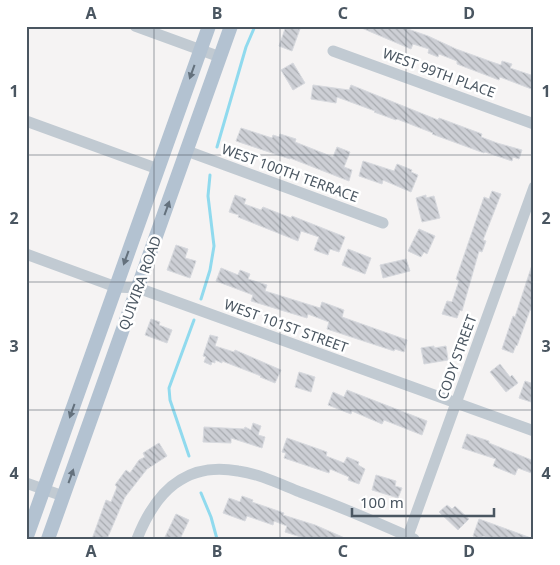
<svg xmlns="http://www.w3.org/2000/svg" width="560" height="565" font-family="'Noto Sans',sans-serif">
  <style>
    .lines { fill: none; stroke-linecap: round; stroke-linejoin: round }
    .stream { stroke: #90daee; stroke-width: 3 }
    .building { fill: url(#building-back-hatch); stroke: #d7d9de }
    .minor { stroke: #c1cad2; stroke-width: 11 }
    .major { stroke: #b3c2d1; stroke-width: 14 }
    .oneway { fill: #64717d }
    .grid { fill: none; stroke: #4a5661; stroke-width: 1; stroke-opacity: 0.55 }
    .labels { text-anchor: middle; stroke-width: 5; stroke-linejoin: round; paint-order: stroke }
    .street-label { font-size: 14px; fill: #4a5661; stroke: #fff }
    .neatline { fill: none; stroke: #4a5661; stroke-width: 2 }
    .grid-label { font-size: 16px; text-anchor: middle; font-weight: bold; fill: #4a5661 }
  </style>
  <defs>
    <pattern id="building-back-hatch" width="6" height="6" patternUnits="userSpaceOnUse" patternTransform="scale(1.25)"><rect width="6" height="6" fill="#cdcfd5"/><path d="M-1 5l2 2M0 0l6 6M5-1l2 2" fill="none" stroke="#a8abb0"/></pattern>
  </defs>
  <rect width="100%" height="100%" fill="#f5f3f3"/>
  <g class="lines">
    <g class="stream">
      <path d="M217,147L246,47L255,26"/>
      <path d="M201,299L210,270L214,246L208,196L210,175"/>
      <path d="M189,456L170,400L169,388L194,320"/>
      <path d="M201,493L211,517L217,539"/>
    </g>
  </g>
  <g class="building">
    <path d="M286,26H301L292,51L279,46Z"/>
    <path d="M357,26H399L428,36L456,49L492,62L501,65L502,61L512,64L510,68L534,76V90L500,77L499,80L457,64V61L439,54L438,57L428,53L429,49L413,44L411,49Z"/>
    <path d="M293,63L305,83L293,90L281,70Z"/>
    <path d="M313,85L349,90L351,85L438,120L439,118L482,134L481,137L497,143L522,150L519,159L513,157L512,161L485,152L484,153L432,134L433,133L397,119L396,120L374,112L375,111L337,97L336,103L311,99Z"/>
    <path d="M241,128L272,138L273,135L279,137L280,134L296,139L295,142L333,157L337,147L350,152L344,167L352,170L349,181L290,158V159L236,141Z"/>
    <path d="M363,161L394,171L397,164L412,170L411,172L418,175L411,192L383,180L382,184L359,176Z"/>
    <path d="M492,191L501,194L483,240L486,241L482,252L479,251L462,311L460,310L457,318L442,314L447,301L452,302L459,281L456,279L484,197L489,199Z"/>
    <path d="M235,195L246,199L244,204L261,210L263,207L291,218L292,216L345,237L339,252L330,249L328,255L314,250L319,237L301,231L298,241L238,217L239,215L229,212Z"/>
    <path d="M426,195V198L434,196L440,218L422,222L416,198Z"/>
    <path d="M419,229L435,236L427,254L424,252L421,257L408,251Z"/>
    <path d="M176,245L188,249L185,258L196,261L190,278L167,270Z"/>
    <path d="M348,249L371,258L365,274L342,265Z"/>
    <path d="M406,259L410,271L383,278L380,265Z"/>
    <path d="M532,265L534,266V311L530,310L517,346L516,345L513,353L502,349L513,316L515,317Z"/>
    <path d="M221,268L238,275L240,270L250,274L248,279L267,285L265,291L320,308L322,302L344,310L342,317L407,340L404,352L395,349L394,351L327,329L329,322L308,314L307,318L251,301L253,295L216,281Z"/>
    <path d="M151,319L160,322L159,325L172,330L167,343L145,335Z"/>
    <path d="M210,335L218,337L215,346L234,352L235,350L281,370L275,383L260,377L261,376L222,361V363L215,360V363L212,362L211,365L204,362L206,357L203,356Z"/>
    <path d="M434,346V348L446,346L448,360L424,364L421,348Z"/>
    <path d="M500,364L510,377L512,375L518,383L506,392L490,372Z"/>
    <path d="M299,372L315,377L311,392L295,387Z"/>
    <path d="M525,381L534,384V403L519,398Z"/>
    <path d="M347,390L427,421L422,435L384,420L382,424L352,411L351,414L328,405L333,392L344,397Z"/>
    <path d="M253,423L261,426L258,435L265,437L262,448L231,438V443L203,442L204,427L244,429L245,427L251,430Z"/>
    <path d="M467,434L489,441V443L534,461V474L518,468L515,475L493,466L496,459L462,448Z"/>
    <path d="M287,438L327,452L326,456L344,463L347,457L359,462L358,465L365,469L359,484L348,480L349,477L330,469L329,473L284,458L286,453L282,452Z"/>
    <path d="M159,443L167,456L147,469L125,497L107,539H92L106,500L111,502L117,487L115,485L126,470L130,473L139,460L145,457L143,453Z"/>
    <path d="M376,475L396,481L395,486L402,488L398,498L372,490Z"/>
    <path d="M242,496L253,500L252,502L284,513L283,515L315,525L347,539H307L285,532L287,526L274,521L273,525L247,516L245,521L223,513L229,498L240,502Z"/>
    <path d="M447,505L452,509L455,506L469,519L458,530L439,512Z"/>
    <path d="M176,514L189,520L180,539H170L165,537Z"/>
    <path d="M479,519L531,538L530,539H490L483,536L482,539H479L473,536Z"/>
  </g>
  <g class="lines">
    <g class="minor">
      <path d="M135,26L220,57"/>
      <path d="M333,51L534,124"/>
      <path d="M26,121L158,169"/>
      <path d="M187,151L383,223"/>
      <path d="M26,254L116,287L138,288L534,431"/>
      <path d="M26,483L63,496"/>
      <path d="M408,536L534,187"/>
      <path d="M137,539C155,493 185,461 238,471C260,474 280,484 300,492C339,506 376,522 414,539"/>
    </g>
    <g class="major">
      <path d="M26,539L209,26"/>
      <path d="M48,539L231,26"/>
    </g>
  </g>
  <defs><path id="oneway-solid" d="M-6-.8H1V-3.2L6.5 0L1 3.2V.8H-6Z" transform="scale(1.25)"/></defs>
  <g class="oneway">
    <use href="#oneway-solid" transform="translate(192 72) rotate(110)"/>
    <use href="#oneway-solid" transform="translate(167 208) rotate(-70)"/>
    <use href="#oneway-solid" transform="translate(126 258) rotate(110)"/>
    <use href="#oneway-solid" transform="translate(72 411) rotate(110)"/>
    <use href="#oneway-solid" transform="translate(71 476) rotate(-70)"/>
  </g>
  <path class="grid" d="M154,26V539M280,26V539M406,26V539M26,155H534M26,282H534M26,410H534"/>
  <g class="labels">
    <g class="street-label">
      <text transform="translate(439 73) rotate(20)" y="5">WEST 99TH PLACE</text>
      <text transform="translate(290 173) rotate(20)" y="5">WEST 100TH TERRACE</text>
      <text transform="translate(140 283) rotate(-70)" y="5">QUIVIRA ROAD</text>
      <text transform="translate(286 326) rotate(20)" y="5">WEST 101ST STREET</text>
      <text transform="translate(457 357) rotate(-70)" y="5">CODY STREET</text>
    </g>
  </g>
  <rect width="560" height="565" fill="none" stroke="#ffffff" stroke-width="55"/>
  <path d="M352 508v8h142v-8" fill="none" stroke="#4a5661" stroke-width="2.5"/>
  <text x="360" y="508" font-size="15" fill="#4a5661" stroke="#ffffff" stroke-width="4" paint-order="stroke">100 m</text>
  <rect x="28" y="28" width="504" height="510" class="neatline"/>
  <g class="grid-label">
    <text x="91" y="19">A</text>
    <text x="217" y="19">B</text>
    <text x="343" y="19">C</text>
    <text x="469" y="19">D</text>
    <text x="14" y="97">1</text>
    <text x="546" y="97">1</text>
    <text x="14" y="224">2</text>
    <text x="546" y="224">2</text>
    <text x="14" y="352">3</text>
    <text x="546" y="352">3</text>
    <text x="14" y="479">4</text>
    <text x="546" y="479">4</text>
    <text x="91" y="557">A</text>
    <text x="217" y="557">B</text>
    <text x="343" y="557">C</text>
    <text x="469" y="557">D</text>
  </g>
</svg>
